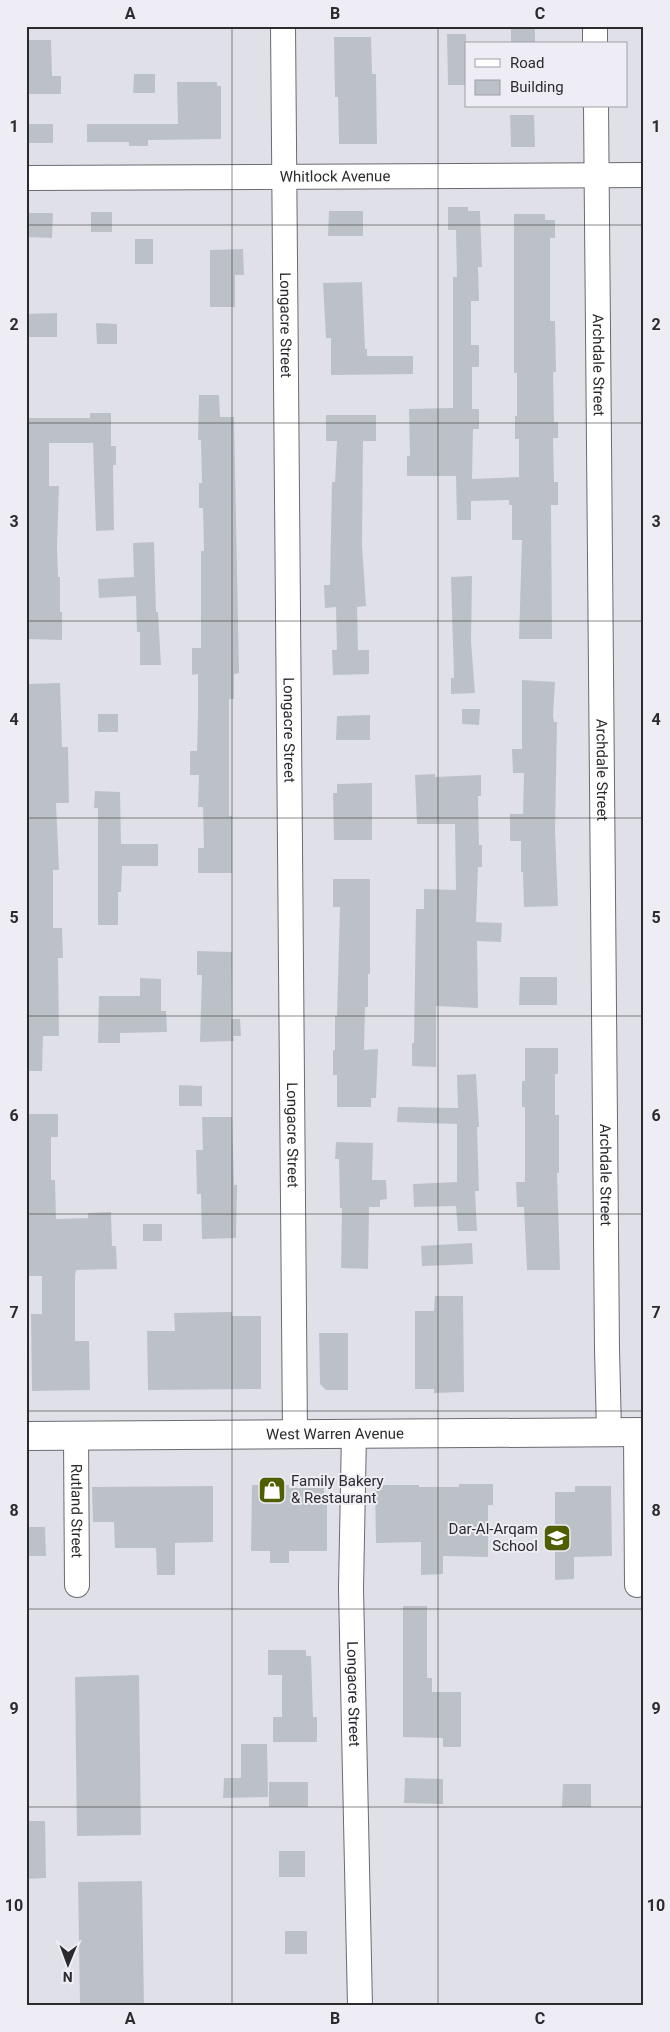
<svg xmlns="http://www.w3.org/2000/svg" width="670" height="2032" font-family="Roboto,sans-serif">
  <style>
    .building { fill: #bcc1c8 }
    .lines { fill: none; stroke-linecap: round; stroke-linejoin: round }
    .minor-casing { stroke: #6b6b72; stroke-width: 26 }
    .major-casing { stroke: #6b6b72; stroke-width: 30 }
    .minor { stroke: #fff; stroke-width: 24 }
    .major { stroke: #fff; stroke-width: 28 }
    .grid { fill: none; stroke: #2b2b2e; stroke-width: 1; stroke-opacity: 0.55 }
    .labels { text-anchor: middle; stroke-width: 4; stroke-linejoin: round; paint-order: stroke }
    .street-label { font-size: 15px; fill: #2b2b2e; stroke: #eeedf6 }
    .poi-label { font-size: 15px; fill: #2b2b2e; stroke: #eeedf6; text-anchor: start }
    .neatline { fill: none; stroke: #2b2b2e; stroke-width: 2 }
    .grid-label { font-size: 16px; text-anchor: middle; font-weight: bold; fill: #2b2b2e }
  </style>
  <rect width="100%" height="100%" fill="#e0e0e9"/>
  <g class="building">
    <rect x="511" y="26" width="24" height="18"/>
    <path d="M447,34H466V85H448Z"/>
    <path d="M334,37H371L372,74H376L377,144H339L338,97H335Z"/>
    <path d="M26,40H51L52,76H61V94H26Z"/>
    <path d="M134,74H155V93H133Z"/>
    <path d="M177,82H217V86H221V139L148,140V146H129V142H87V124H178Z"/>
    <path d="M510,115H534L535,147H511Z"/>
    <rect x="26" y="124" width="27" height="19"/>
    <path d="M448,207H468V211H480L482,267H478L479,301H471V345H479V367H472V409H479V429H473L472,479L519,477V439H515V416H517V373H514V214H545V220H555V238H550V321H555L556,372H553L554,422H558V438H553L554,482H558V505H551L552,639H519L522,540H512V505H509V500L471,501V520H457L456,476H407V456H410L409,409L453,408V277H457L456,230H448Z"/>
    <path d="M329,211H363V236H328Z"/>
    <rect x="91" y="212" width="21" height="20"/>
    <path d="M26,213H53L52,238L26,237Z"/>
    <rect x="135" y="239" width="18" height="25"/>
    <path d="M243,249L244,275H235V307H210V250Z"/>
    <path d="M362,282L365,349H367V356H413V374L331,375V338H326L323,283Z"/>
    <path d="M57,313V337H26V314Z"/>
    <path d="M96,323L117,324V344H97Z"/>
    <path d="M199,395H219L220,417H234L239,673L234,674V699H229V816H232V873H198V848H204L203,807H198L199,775H190V751H197L198,716V674L192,675V648H201V551H204L203,508H199V483H202L201,440H198Z"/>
    <path d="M90,413H111V446H116V465H113L114,530L96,531L93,443H49V486H59L57,547L58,577H60V612H62V640L26,639V418H90Z"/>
    <path d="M326,415H376V441H363L362,545L366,606L357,607L358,650H369V674L333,675L332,650H337L336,607L325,608L324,585H330L332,482H335L337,441H326Z"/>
    <path d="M154,542L156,612H158L161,665H140V632H137L136,596L99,598L98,579L134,577L133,543Z"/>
    <path d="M472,576L471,642L475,693L451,694V678H454L451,577Z"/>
    <path d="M522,680L555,682L553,715L554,722H557L555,831L558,906L524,907L523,872H521V841H510V814H523L524,773H513L512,749H522Z"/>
    <path d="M60,683L62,747H68L69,803H56L59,870H53V928H62L63,958H58L59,1036H43L42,1071H26V981H28L26,684Z"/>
    <path d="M462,709H480L479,725L462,724Z"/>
    <rect x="98" y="714" width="20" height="18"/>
    <path d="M370,715V740H336L337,716Z"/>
    <path d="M435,774V777L481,775V796H478L479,845H482V867H478L476,922L502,923L501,942L477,941L478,1008L436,1006V1067L412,1066V1043H414L416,909H424V889L456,890L455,824H417L415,775Z"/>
    <path d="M372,783V840H334L333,793H337V784Z"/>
    <path d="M95,791L120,792L121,844H158V866H122L121,892H118V925H98V808H94Z"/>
    <path d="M333,879H370V974H368V1007H365L364,1050L378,1049L376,1098H371V1107H337V1075H333V1050H335V1016H337L340,907H333Z"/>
    <path d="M197,951L232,952L231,1019H240L241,1036H233L234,1041L200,1042L202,975H197Z"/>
    <path d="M520,977H557V1005H519Z"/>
    <path d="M140,978L161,979V1011H166L167,1032L120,1033V1043H98L99,996H140Z"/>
    <path d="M525,1048H558V1074H555V1115H559V1173H557L560,1270H527L524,1207H517L516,1182H525V1107H522V1081H525Z"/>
    <path d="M476,1074L479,1127H477L479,1191H475L477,1231H458L456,1206L414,1207L413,1184L457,1182V1124L397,1122L398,1107L458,1108L457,1075Z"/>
    <path d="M179,1085L202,1086V1106H179Z"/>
    <path d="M26,1114H58V1137H51V1180H55L56,1219L88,1218V1213L111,1212L112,1246H116L117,1269L76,1270L75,1276V1341H89L90,1390L32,1391L31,1314H42V1276H26Z"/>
    <path d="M202,1117H232L234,1185H237L236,1238L202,1239L201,1194H197L196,1150H203Z"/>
    <path d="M336,1142L373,1143L372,1180H386L387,1199L380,1200V1207H369L368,1269L341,1268L342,1208H340L339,1159H335Z"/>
    <rect x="143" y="1224" width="19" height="17"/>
    <path d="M472,1243L473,1264L422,1266L421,1246Z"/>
    <path d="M435,1296H463L464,1392L434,1393V1389H415V1311H434Z"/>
    <path d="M232,1312V1316H261V1389L148,1390L147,1331H175L174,1313Z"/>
    <path d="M319,1333H348V1390H326L320,1384Z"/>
    <path d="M459,1484H493V1505H488V1557L443,1556V1574L421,1575V1542L376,1543L375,1485H419V1487H459Z"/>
    <path d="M252,1485H289V1488H324V1497H327V1551H289V1563H270V1551H251Z"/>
    <path d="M213,1486V1542L175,1543V1575H157L156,1548H115L114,1522H93L92,1487Z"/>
    <path d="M575,1486H611L612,1556L574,1557V1579L555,1580V1492H575Z"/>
    <path d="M26,1527H45L46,1556H26Z"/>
    <path d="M403,1606H427V1678H432V1692H461V1747H443V1738L403,1737Z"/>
    <path d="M268,1650H306V1656H311L313,1717H317V1742H273V1717H282V1675H268Z"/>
    <path d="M139,1675L141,1835L77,1836L75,1677Z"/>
    <path d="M241,1744H267L268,1797L223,1798L224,1778H241Z"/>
    <path d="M405,1778L443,1779V1804L404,1803Z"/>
    <rect x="269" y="1782" width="39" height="25"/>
    <path d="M563,1784H591V1807H562Z"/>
    <path d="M26,1821H45L46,1878L26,1879Z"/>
    <rect x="279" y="1851" width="26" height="26"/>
    <path d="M142,1881L144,2006H80L78,1882Z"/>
    <rect x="285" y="1931" width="22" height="23"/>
  </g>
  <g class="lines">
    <g class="minor-casing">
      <g id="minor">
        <path id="s1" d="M283,26L295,1434"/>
        <path d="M595,26V44"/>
        <path id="s2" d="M596,106L607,1349L609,1432"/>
        <path id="s3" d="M26,178L644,175"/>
        <path d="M636,1432L637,1585"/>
        <path id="s4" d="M354,1433L351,1589L360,2006"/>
        <path id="s5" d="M76,1436L77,1585"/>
      </g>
    </g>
    <g class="major-casing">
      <g id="major">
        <path id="s6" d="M26,1436L644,1432"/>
      </g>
    </g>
    <use href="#minor" class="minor"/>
    <use href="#major" class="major"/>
  </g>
  <path class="grid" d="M232,26V2006M438,26V2006M26,225H644M26,423H644M26,621H644M26,818H644M26,1016H644M26,1214H644M26,1411H644M26,1609H644M26,1807H644"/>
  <defs>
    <g id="shop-square" transform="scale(1.4375)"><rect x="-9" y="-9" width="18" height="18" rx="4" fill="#4e5e00" stroke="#eeedf6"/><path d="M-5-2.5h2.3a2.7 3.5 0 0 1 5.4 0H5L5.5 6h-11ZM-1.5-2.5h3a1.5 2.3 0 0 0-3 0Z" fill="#fff"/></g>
    <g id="school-square" transform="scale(1.4375)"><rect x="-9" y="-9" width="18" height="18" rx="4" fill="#4e5e00" stroke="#eeedf6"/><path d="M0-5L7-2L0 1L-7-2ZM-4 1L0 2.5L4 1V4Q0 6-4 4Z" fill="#fff"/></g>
  </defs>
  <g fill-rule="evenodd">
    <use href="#shop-square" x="272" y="1490"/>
    <use href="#school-square" x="557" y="1538"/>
  </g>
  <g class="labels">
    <g class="street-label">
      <text dy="5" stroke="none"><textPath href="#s3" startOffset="309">Whitlock Avenue</textPath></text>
      <text dy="5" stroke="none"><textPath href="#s1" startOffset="299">Longacre Street</textPath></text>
      <text dy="5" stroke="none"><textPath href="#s2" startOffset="259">Archdale Street</textPath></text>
      <text dy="5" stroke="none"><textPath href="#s1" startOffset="704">Longacre Street</textPath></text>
      <text dy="5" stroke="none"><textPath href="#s2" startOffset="664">Archdale Street</textPath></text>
      <text dy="5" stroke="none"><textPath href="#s1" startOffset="1109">Longacre Street</textPath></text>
      <text dy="5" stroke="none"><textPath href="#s2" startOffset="1069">Archdale Street</textPath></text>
      <text dy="5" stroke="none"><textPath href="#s6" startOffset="309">West Warren Avenue</textPath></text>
      <text dy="5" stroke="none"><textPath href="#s5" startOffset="75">Rutland Street</textPath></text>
      <text dy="5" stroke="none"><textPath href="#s4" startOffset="261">Longacre Street</textPath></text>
    </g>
    <g class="poi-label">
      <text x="291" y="1486">Family Bakery<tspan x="291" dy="17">&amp; Restaurant</tspan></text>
      <text x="538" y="1534" text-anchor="end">Dar-Al-Arqam<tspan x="538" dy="17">School</tspan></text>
    </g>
  </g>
  <rect width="670" height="2032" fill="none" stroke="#eeedf6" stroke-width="55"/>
  <rect x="465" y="42" width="162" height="65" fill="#eeedf6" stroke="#a09fa6"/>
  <rect x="475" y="59" width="25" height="8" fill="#ffffff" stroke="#a09fa6"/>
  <text x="510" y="68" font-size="15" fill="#2b2b2e">Road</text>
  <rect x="475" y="80" width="25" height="15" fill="#bcc1c8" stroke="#a09fa6"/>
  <text x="510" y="92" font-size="15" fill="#2b2b2e">Building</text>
  <g transform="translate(68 1964) rotate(181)" stroke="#eeedf6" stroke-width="4" paint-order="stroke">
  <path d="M0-4L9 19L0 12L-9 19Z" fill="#2b2b2e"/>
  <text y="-8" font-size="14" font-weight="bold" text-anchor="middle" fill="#2b2b2e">N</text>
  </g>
  <rect x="28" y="28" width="614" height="1976" class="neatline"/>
  <g class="grid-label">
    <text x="130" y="19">A</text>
    <text x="335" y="19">B</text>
    <text x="540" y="19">C</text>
    <text x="14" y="132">1</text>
    <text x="656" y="132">1</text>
    <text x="14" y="330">2</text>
    <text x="656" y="330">2</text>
    <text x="14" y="527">3</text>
    <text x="656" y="527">3</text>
    <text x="14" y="725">4</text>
    <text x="656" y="725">4</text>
    <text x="14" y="923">5</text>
    <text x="656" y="923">5</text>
    <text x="14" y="1121">6</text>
    <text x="656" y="1121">6</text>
    <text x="14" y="1318">7</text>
    <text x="656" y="1318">7</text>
    <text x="14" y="1516">8</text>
    <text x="656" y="1516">8</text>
    <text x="14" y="1714">9</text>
    <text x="656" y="1714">9</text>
    <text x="14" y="1911">10</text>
    <text x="656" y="1911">10</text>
    <text x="130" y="2024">A</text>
    <text x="335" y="2024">B</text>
    <text x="540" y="2024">C</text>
  </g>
</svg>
